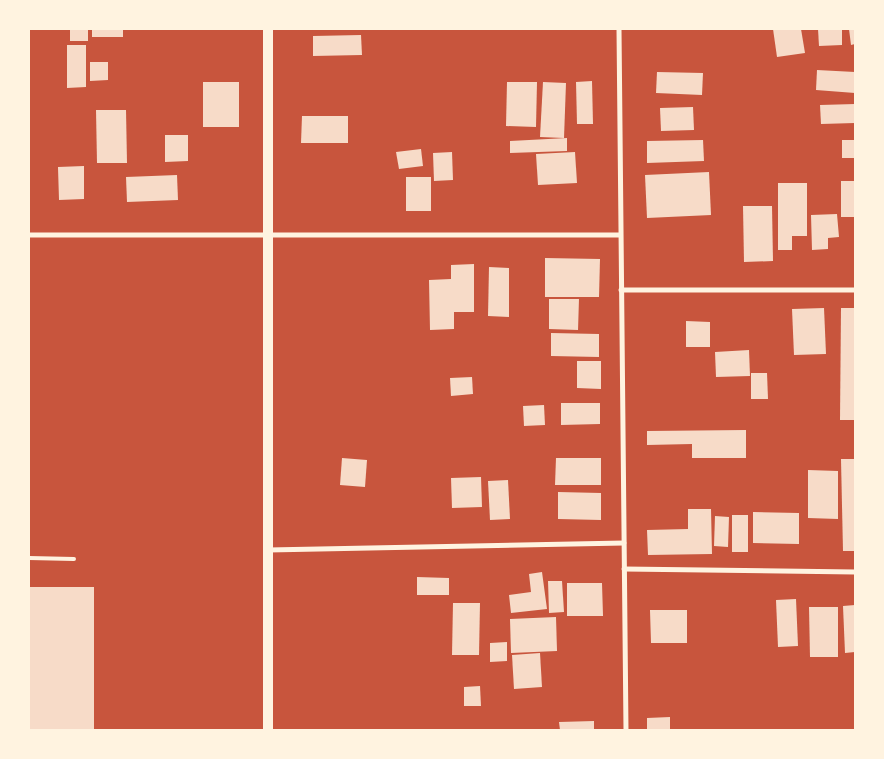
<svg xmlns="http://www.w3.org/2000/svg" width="884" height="759" font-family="'Space Grotesk',sans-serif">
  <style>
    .building { fill: #f7dbc8 }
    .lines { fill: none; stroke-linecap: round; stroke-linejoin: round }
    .service { stroke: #fff3e0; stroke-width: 4 }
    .minor { stroke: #fff3e0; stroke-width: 5 }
    .secondary { stroke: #fff3e0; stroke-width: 10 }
  </style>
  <rect width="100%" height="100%" fill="#c8553d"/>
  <g class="building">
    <rect x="70" y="29" width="18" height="12"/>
    <rect x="92" y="29" width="31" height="8"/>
    <path d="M773,29H801L805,53L777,57Z"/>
    <path d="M818,29H842V45L819,46Z"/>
    <path d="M849,29H855V44L851,45Z"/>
    <path d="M361,35L362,55L313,56V36Z"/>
    <path d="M67,45H86V87L67,88Z"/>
    <path d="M90,62H108V80L90,81Z"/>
    <path d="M817,70L855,72V93L816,90Z"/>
    <path d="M657,72L703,73L702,95L656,93Z"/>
    <path d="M592,81L593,124H577L576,82Z"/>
    <rect x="203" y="82" width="36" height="45"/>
    <path d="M507,82H537L536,127L506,126Z"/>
    <path d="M543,82L566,83L564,138L540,137Z"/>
    <path d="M855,104V123L821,124L820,105Z"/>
    <path d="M693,107L694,130L661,131L660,108Z"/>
    <path d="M96,110H126L127,163H97Z"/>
    <path d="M302,116H348V143H301Z"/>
    <path d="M165,135H188V161L165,162Z"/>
    <path d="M567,138V151L510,153V141Z"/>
    <path d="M703,140L704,161L647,163V141Z"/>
    <rect x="842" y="140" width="13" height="18"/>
    <path d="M421,149L423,166L399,169L396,152Z"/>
    <path d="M452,152L453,180L434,181L433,153Z"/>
    <path d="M575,152L577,183L538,185L536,154Z"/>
    <path d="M84,166V199L59,200L58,167Z"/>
    <path d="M709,172L711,215L647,218L645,175Z"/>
    <path d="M177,175L178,200L127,202L126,177Z"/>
    <rect x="406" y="177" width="25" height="34"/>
    <rect x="841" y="181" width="14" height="36"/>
    <path d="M778,183H807V236H792V250H778Z"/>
    <path d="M743,206H772L773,261L744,262Z"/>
    <path d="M837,214L839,237L828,238V249L812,250L811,215Z"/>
    <path d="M545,258L600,259L599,297H545Z"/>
    <path d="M474,264V312H454V329L430,330L429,280L451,279V265Z"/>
    <path d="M489,267L509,268V317L488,316Z"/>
    <path d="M549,299H579L578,330L549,329Z"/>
    <path d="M824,308L826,354L794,355L792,309Z"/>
    <path d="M841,308H855V420H840Z"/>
    <path d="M686,321L710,322V347H686Z"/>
    <path d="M551,333L599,334V357L551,356Z"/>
    <path d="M749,350L750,376L716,377L715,352Z"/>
    <path d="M577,361H601V389L577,388Z"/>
    <path d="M751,373H767L768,399H751Z"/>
    <path d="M472,377L473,394L451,396L450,378Z"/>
    <path d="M561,403H600V424L561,425Z"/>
    <path d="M544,405L545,425L524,426L523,406Z"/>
    <path d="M746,430V458H692V444L647,445V431Z"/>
    <path d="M342,458L367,460L365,487L340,485Z"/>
    <path d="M556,458H601V485H555Z"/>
    <path d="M841,459H855V551H843Z"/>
    <path d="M808,470L838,471V519L808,518Z"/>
    <path d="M481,477L482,507L452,508L451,478Z"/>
    <path d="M508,480L510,519L490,520L488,481Z"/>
    <path d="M558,492L601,493V520L558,519Z"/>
    <path d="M688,509H711L712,554L648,555L647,530L688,529Z"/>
    <path d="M753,512L799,513V544L753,543Z"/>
    <rect x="732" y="515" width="16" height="37"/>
    <path d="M715,516L729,517L728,547L714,546Z"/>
    <path d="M542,572L547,609L511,613L509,595L531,592L529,574Z"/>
    <path d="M417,577L449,578V595H417Z"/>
    <path d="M548,581H562L564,612L549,613Z"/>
    <path d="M567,583H602L603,616H567Z"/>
    <rect x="29" y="587" width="65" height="143"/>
    <path d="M796,599L798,646L778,647L776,600Z"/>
    <path d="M453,603H480L479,655H452Z"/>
    <path d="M855,605V652L845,653L843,606Z"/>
    <path d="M809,607H838V657H810Z"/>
    <path d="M650,610H687V643H651Z"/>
    <path d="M556,617L557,651L511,653L510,619Z"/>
    <path d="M507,642V661L490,662V643Z"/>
    <path d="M540,653L542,687L514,689L512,655Z"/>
    <path d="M480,686L481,706H464V687Z"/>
    <path d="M670,717V730H647V718Z"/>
    <path d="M594,721V730H560L559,722Z"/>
  </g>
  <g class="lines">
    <path class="service" d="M29,558L74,559"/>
    <g class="minor">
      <path d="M619,29L626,730"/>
      <path d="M29,235H620"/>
      <path d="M621,290H855"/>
      <path d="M268,550L624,543"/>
      <path d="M624,569L855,572"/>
    </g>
    <path class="secondary" d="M268,730V29"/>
  </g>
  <rect width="884" height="759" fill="none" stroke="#fff3e0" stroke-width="60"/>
</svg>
